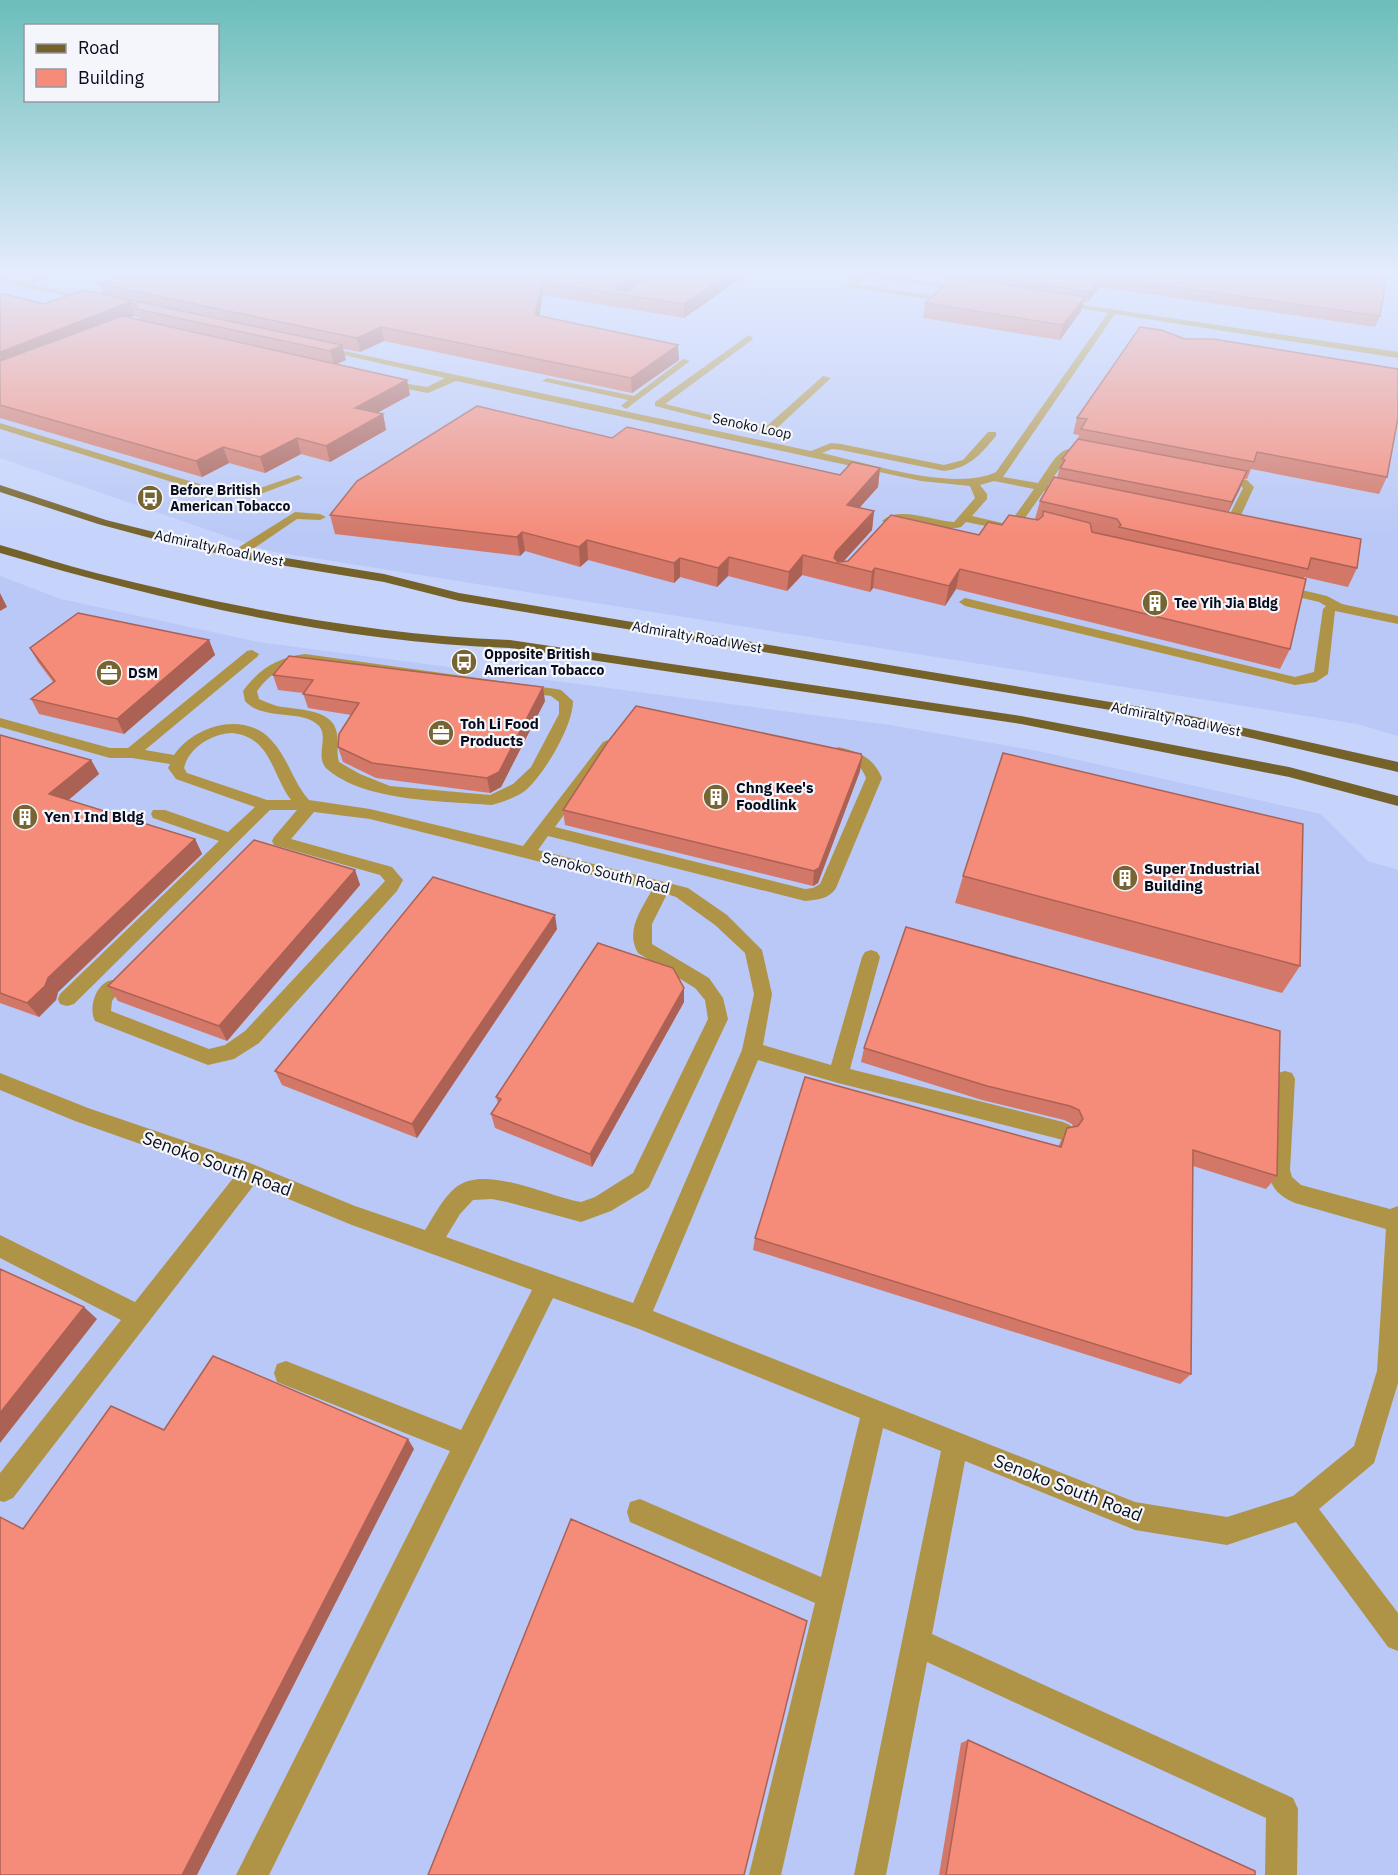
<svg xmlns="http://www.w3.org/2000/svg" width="1398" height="1875" font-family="'IBM Plex Sans',sans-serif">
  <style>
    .built { fill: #b9c8f6 }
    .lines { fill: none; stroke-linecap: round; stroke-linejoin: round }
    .minor { fill: #af9447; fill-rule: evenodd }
    .major { fill: #75622b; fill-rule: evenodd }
    .wall { fill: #d37868; fill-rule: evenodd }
    .shaded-wall { fill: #ac6155 }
    .building { fill: #f58b79; stroke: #ac6155; stroke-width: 1.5 }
    .labels { text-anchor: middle; stroke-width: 4.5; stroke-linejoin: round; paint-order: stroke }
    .far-street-label { font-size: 14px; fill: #070b1b; stroke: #f4f6fb }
    .far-poi-label { font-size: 14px; font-weight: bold; fill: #070b1b; stroke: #f4f6fb; text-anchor: start }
    .poi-label { font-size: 15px; font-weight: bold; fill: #070b1b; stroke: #f4f6fb; text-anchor: start }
    .street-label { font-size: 15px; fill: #070b1b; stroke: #f4f6fb }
    .near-street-label { font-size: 18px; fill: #070b1b; stroke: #f4f6fb }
  </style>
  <rect width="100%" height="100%" fill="#c6d4fc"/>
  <g class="built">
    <path d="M0,274H1398V736L1357,724L269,551L0,458Z"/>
    <path d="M0,576L61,599L258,642L890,725L1038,751L1321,814L1368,861L1398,870V1875H0Z"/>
  </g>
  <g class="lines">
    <g class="minor">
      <path d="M45,274H56L29,284L96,299L92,301L0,282V278L20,282Z"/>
      <path d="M860,274H882L971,289L967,291L866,276L857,284L931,295V299H928L847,287V283Z"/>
      <path d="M1057,301L1398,352V358L1115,314L1003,477L1038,483C1057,457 1058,442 1095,450V454C1086,456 1077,452 1069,455L1048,485L1055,487V491H1044L1025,518L1041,524V528H1033L1012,520L1034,489L994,481L980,485L987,494V499L972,516L1015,526V530L1011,531L966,522L961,527C937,533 913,518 888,524L882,521C899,505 933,521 954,522L975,498L970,486L921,481L456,381L428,393L386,385L381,382L383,380L427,387L445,378L317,349L321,346L811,451L831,443L841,444L944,465L963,460L988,432H996V436C980,455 969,468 944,471L841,450L832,449L822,453C867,463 955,492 996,472L1108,313L1060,305H1057Z"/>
      <path d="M749,335L753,338L752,340L665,404L760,427L768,425L823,376L831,378L776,429L760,433L655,406V402Z"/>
      <path d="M683,359L690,361L626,409L621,406L628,400L542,381L547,378L634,396Z"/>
      <path d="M0,423L222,491L257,489L298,475L303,478L258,495L221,497L0,429Z"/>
      <path d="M1221,475L1247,480L1254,487L1236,526L1230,529L1224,526L1243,488L1240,485L1217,480V476Z"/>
      <path d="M295,512L320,514L326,517L320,520L297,519L241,557H233V551Z"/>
      <path d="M1281,585L1327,596L1342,604L1398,616V624L1335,611L1328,674L1316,682L1295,685L965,606L959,602L965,598L1295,677L1314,672L1323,609L1326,606L1319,602L1277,592L1275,589L1277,586Z"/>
      <path d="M252,650L259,654L257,657L145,750L174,755C194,725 246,710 272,741C288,758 293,782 309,800L370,809L523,846L603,742L608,740L615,745L555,827L805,889L813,888L820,884L866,778C858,756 842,764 830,752L838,747C859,752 873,757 882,778L836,888C829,899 817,900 805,901L548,836L538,850L688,888L727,915L762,950L772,994L763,1045L831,1065L862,957L865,952L871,950L877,952L880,957L850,1069L1063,1122L1070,1125L1074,1131L1070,1137L1063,1140L838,1083L758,1060L653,1311L1135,1502L1227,1517L1293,1496L1354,1446L1377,1371L1386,1229L1295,1203C1285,1199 1275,1192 1271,1182C1263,1160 1273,1104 1275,1079L1278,1073L1285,1071L1292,1073L1295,1079L1290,1170L1292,1177L1301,1185L1390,1209L1398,1206V1383L1374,1463L1319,1509L1398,1613V1651L1388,1647L1296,1522L1227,1545L1135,1530L965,1461L932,1634L1293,1798L1298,1809L1297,1875H1265L1266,1818L927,1662L886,1875H854L941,1451L883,1428L781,1875H749L815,1603L630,1522L627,1512L630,1502L640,1499L821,1577L860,1418L639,1329L553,1298L269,1875H236L450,1451L277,1382L274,1373L277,1364L286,1361L461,1430L532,1290L352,1225L254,1185L13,1498L4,1502L0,1501V1473L121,1320L0,1258V1235L135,1302L234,1177L75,1121L0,1090V1073L88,1108L250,1163L355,1206L425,1230C434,1216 442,1199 455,1188C484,1163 547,1197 581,1202L595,1197L633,1173L708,1019L705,1000L695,988L638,953C625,931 641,910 652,890L370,819L314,812L291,839L392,867L403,880L397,891L259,1043L234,1059L208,1065L95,1021C87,1006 99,974 120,981L122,986L112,1001L111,1011L209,1049L225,1045L245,1031L385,881L380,875L274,845L272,841L274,837L297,810H270L74,1004L67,1006L60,1004L58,999L60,994L219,841L153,818L151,814L153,810H165L228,832L255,807L176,779L168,768L170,764L132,758H110L0,727V718L110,748H128L247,651ZM232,733C271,737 271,773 291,800H267L187,773L184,768C189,747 212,734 232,733ZM667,894L676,897L715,925L745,953L754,994L742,1050L633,1303L446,1237L460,1214L473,1200L492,1199L507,1202L581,1222L611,1211L644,1191L649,1187L728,1019L723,998L709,978L652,944V924Z"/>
      <path d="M305,654L556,689L561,690L573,701C573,726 545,773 526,790C518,797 502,802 492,805C444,801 365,802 327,769C314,757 330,736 318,725C302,709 262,721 245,701L243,691C260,668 277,658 305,654ZM305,662L551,696L559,702V714L531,767L513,784L490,795L390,786L360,774L339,762C336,752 339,744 337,734C334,708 296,710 277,706C270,704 264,701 259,699L257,691C270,674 283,665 305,662Z"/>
    </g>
    <g class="major">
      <path d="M0,485L106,520L154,532L237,550L384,574L459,593L1182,714L1398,762V772L1182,722L459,601L384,582L237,558L154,539L98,524L0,492Z"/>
      <path d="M0,545C32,554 64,565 96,573C231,607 371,635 510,640L1021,716L1289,767L1398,796V806L1289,777L1021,724L510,648C337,642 165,601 0,553Z"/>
    </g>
  </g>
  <g class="wall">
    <path d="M129,274H747L684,318L543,295L539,316L679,360L632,393L384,341L360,352L343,349L346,360L336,364L410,395L377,413L383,414L386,430L330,462L301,454L265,473L229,463L202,477L0,418V293L44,304L102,294L99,284ZM135,316L139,318L140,320L129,318Z"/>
    <path d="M960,274H1387L1380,316L1375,327L1099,287L1087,303L1083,302L1081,311L1060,340L923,318L925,303L959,278Z"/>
    <path d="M1077,418L1387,477L1379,494L1251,469L1247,479H1244L1228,512L1357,568L1348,587L1304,577L1290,649L1280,669L956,589L945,606L873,588L870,592L802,575L787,591L728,576L717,587L680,577L674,583L588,560L580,567L525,551L520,556L335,534L330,515L612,438L840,475L880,468L878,487L859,508L874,511L872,530L844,561H848L979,535L1002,525L1035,519L1040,501L1057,478L1062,459L1078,439L1079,435L1073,434Z"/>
    <path d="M209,640L215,655L124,734L39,714L31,699L53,682L38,662L30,648Z"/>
    <path d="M273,675L545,701L501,787L490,793L376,778L343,762L338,747L351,715L308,708L303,693L278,690Z"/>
    <path d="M0,735L91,760L99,774L68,800L195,839L202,854L58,992L56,1000L39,1017L0,1003Z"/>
    <path d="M860,771L818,883L813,886L565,825L563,810Z"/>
    <path d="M355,870L360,885L227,1041L118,1001L108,986Z"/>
    <path d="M963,876L1300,966L1282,993L955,903Z"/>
    <path d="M906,927L1277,1176L1266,1189L1193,1166L1191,1374L1180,1384L753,1250L755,1238L1058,1147L1067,1128L1073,1127L1072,1124L1064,1120L982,1100L861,1062L864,1048Z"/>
    <path d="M557,929L417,1138L282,1085L275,1071Z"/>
    <path d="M684,1002L592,1167L495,1128L491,1114L498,1103L496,1097Z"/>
    <path d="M968,1740L1255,1875H939L961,1743Z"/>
  </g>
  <g class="shaded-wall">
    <path d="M637,274H658L625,295L616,289L617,286Z"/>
    <path d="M729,274H747L684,318V304Z"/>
    <path d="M1102,277L1099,287L1087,303L1090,292Z"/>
    <path d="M542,282L543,295L537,329L535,315Z"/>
    <path d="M1085,297L1081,311L1060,340L1063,325Z"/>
    <path d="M130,302L135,316L0,369V352Z"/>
    <path d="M381,327L384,341L360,352L357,338Z"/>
    <path d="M342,345L346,360L334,365L330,351Z"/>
    <path d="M678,345L679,360L632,393L631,378Z"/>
    <path d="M407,380L410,395L359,423L355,408Z"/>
    <path d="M383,414L386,430L330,462L326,446Z"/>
    <path d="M297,438L301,454L265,473L260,457Z"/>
    <path d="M223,447L229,463L202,477L196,461Z"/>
    <path d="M880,468L878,487L845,524L847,505Z"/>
    <path d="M1247,471L1240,489L1225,519L1232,502Z"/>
    <path d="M874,511L872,530L841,564L834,558L836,552Z"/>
    <path d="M522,532L525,551L520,556L517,537Z"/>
    <path d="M587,540L588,560L580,567L579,547Z"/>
    <path d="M803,555L802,575L787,591L789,572Z"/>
    <path d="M729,557L728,576L717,587L718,568Z"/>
    <path d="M680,558V577L674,583V563Z"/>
    <path d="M875,568L873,588L870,592L872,572Z"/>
    <path d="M960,569L956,589L945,606L949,586Z"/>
    <path d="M0,593L7,607L0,611Z"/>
    <path d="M209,640L215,655L124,734L117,719Z"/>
    <path d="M543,687L545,701L501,787L490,793L487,778Z"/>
    <path d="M862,757L860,771L818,883L813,886L814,871Z"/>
    <path d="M91,760L99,774L58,809L49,794Z"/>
    <path d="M195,839L202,854L58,992L56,1000L39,1017L27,1003L48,978Z"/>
    <path d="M355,870L360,885L227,1041L219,1026Z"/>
    <path d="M555,915L557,929L417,1138L412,1124Z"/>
    <path d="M684,988V1002L592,1167L590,1154Z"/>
    <path d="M84,1307L97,1319L0,1443V1413Z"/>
    <path d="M408,1439L414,1449L197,1875H182Z"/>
  </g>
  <g class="building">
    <path d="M129,274H637L617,286L616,289L627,291L655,274H729L684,304L542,282L535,315L678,345L631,378L381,327L357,338L99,284Z"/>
    <path d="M967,274H1387L1380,316L1102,277L1090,292Z"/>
    <path d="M953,277L1085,297L1063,325L925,303Z"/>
    <path d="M83,290L342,345L330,351L136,309V305L130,302L0,352V293L44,304Z"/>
    <path d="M122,316L407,380L355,408L383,414L326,446L297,438L260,457L223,447L196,461L0,405V361Z"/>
    <path d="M1140,327L1161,330L1185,339H1213L1398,369V418L1387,477L1257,452L1254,462L1081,429L1087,419L1077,418Z"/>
    <path d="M477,406L612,438L627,427L840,475L852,462L880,468L847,505L874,511L836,552L834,558L838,562L848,561L891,515L979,535L988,522L1002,525L1009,515L1038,520L1043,516V511L1090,523L1092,532L1306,579L1290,649L960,569L949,586L875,568L872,572L803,555L789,572L729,557L718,568L680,558L674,563L587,540L579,547L522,532L517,537L330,515L357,481Z"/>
    <path d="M1078,439L1247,471L1232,502L1060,468L1065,460L1062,459Z"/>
    <path d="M1054,477L1361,539L1357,568L1311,558L1308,569L1119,527L1121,525L1117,519L1040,501Z"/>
    <path d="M78,613L209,640L117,719L31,699L55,681L30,648Z"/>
    <path d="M289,656L543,687L499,772L487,778L372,763L338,747L339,734L359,703L303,694L313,680L273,675Z"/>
    <path d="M636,706L861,754L862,757L819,868L814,871L563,810L607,743Z"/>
    <path d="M0,735L91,760L49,794L195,839L48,978L45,986L27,1003L0,993Z"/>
    <path d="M1003,753L1303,824L1300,966L963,876Z"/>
    <path d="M254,840L355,870L219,1026L108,986Z"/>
    <path d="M433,877L555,915L412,1124L275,1071Z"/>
    <path d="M906,927L1280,1031L1277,1176L1193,1150L1191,1374L755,1238L805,1077L1061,1147L1067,1128L1078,1126L1083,1119L1079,1110L1070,1106L987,1086L864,1048Z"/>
    <path d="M598,943L673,968L684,988L590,1154L491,1114L501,1099L496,1097Z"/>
    <path d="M0,1269L84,1307L0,1413Z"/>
    <path d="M213,1356L408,1439L182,1875H0V1517L23,1529L111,1406L164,1430Z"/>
    <path d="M571,1519L807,1621L744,1875H428Z"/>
    <path d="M968,1740L1255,1871V1875H946Z"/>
  </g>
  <linearGradient id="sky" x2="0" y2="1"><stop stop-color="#6bbeba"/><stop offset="0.51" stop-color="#e5ecfe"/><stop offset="1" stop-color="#e5ecfe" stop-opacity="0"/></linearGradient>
  <rect width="1398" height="536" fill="url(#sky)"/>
  <defs>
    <g id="bus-disc" transform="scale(1.35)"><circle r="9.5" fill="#766533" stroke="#f4f6fb"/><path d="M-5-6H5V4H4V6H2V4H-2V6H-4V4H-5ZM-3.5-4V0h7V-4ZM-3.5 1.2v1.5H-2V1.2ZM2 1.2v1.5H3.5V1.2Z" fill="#fff"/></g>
    <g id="building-disc" transform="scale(1.35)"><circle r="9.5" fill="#766533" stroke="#f4f6fb"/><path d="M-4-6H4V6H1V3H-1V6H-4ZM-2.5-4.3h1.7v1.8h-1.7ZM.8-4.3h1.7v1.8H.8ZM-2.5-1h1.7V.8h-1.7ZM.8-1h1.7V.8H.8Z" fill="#fff"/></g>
    <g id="office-disc" transform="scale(1.35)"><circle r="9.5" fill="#766533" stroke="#f4f6fb"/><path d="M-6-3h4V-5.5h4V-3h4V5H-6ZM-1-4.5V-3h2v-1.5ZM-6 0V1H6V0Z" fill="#fff"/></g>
  </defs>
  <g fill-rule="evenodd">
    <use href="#bus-disc" x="150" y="498"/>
    <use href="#building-disc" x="1155" y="603"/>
    <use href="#bus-disc" x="464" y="662"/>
    <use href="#office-disc" x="109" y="673"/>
    <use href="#office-disc" x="441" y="733"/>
    <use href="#building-disc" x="716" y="797"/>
    <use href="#building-disc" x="25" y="817"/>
    <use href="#building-disc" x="1125" y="878"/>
  </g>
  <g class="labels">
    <g class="far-street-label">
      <text transform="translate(752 426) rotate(12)" y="5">Senoko Loop</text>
      <text transform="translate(219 548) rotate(12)" y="5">Admiralty Road West</text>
      <text transform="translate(697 637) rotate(10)" y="5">Admiralty Road West</text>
      <text transform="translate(1176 719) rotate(11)" y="5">Admiralty Road West</text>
    </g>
    <g class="far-poi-label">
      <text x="170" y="495">Before British<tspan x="170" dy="16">American Tobacco</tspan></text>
      <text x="1174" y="608">Tee Yih Jia Bldg</text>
      <text x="484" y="659">Opposite British<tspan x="484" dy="16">American Tobacco</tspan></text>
      <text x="128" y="678">DSM</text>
    </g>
    <g class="poi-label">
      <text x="460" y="729">Toh Li Food<tspan x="460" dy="17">Products</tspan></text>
      <text x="736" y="793">Chng Kee's<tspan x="736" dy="17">Foodlink</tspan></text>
      <text x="44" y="822">Yen I Ind Bldg</text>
      <text x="1144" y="874">Super Industrial<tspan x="1144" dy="17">Building</tspan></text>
    </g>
    <g class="street-label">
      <text transform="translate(606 873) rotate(14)" y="5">Senoko South Road</text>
    </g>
    <g class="near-street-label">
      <text transform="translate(217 1164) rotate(20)" y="6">Senoko South Road</text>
      <text transform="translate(1068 1488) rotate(21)" y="6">Senoko South Road</text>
    </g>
  </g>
  <rect x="24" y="24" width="195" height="78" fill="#f4f6fb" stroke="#9598a1" stroke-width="1.5"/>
  <rect x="36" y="44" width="30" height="9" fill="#75622b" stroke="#9598a1" stroke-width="1.5"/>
  <text x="78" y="54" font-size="18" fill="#070b1b">Road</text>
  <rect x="36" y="69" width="30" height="18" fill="#f58b79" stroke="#9598a1" stroke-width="1.5"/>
  <text x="78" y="84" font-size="18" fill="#070b1b">Building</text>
</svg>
